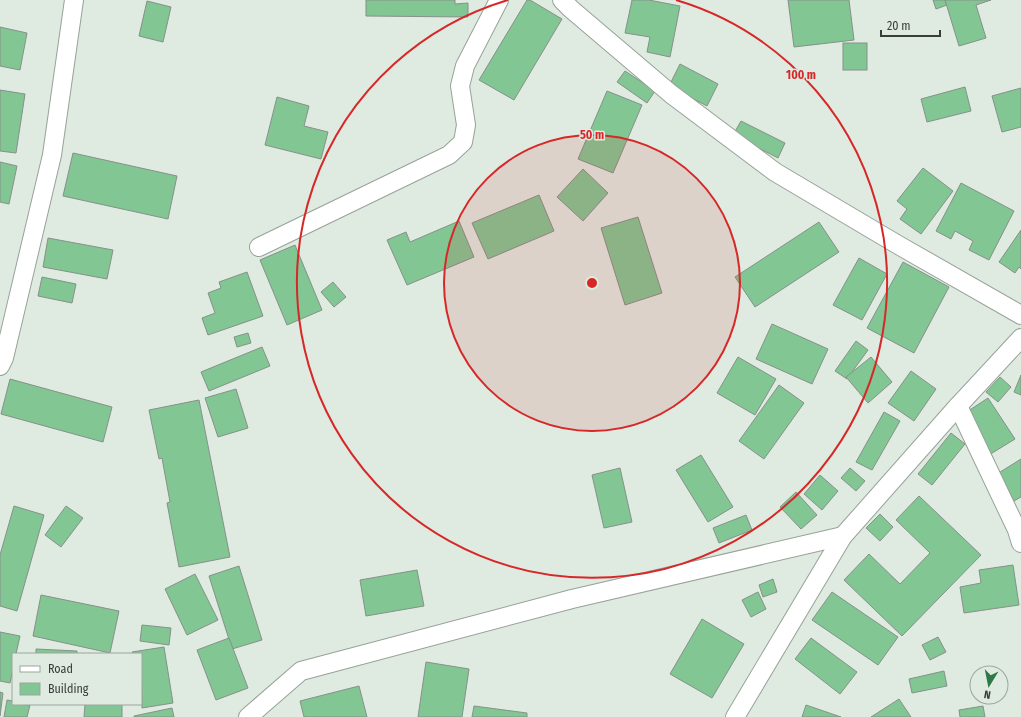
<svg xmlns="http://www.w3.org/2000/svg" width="1021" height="717" font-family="'Fira Sans Condensed',sans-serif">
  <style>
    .building { fill: #81c693; stroke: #869189 }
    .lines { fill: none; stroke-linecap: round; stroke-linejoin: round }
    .minor-casing { stroke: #97a299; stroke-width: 20 }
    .minor { stroke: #fff; stroke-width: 18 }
    .ring { fill: none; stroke: #d62828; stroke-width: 2 }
    .centre { fill: #d62828; stroke: #dfeae1; stroke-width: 2 }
    .ring-label { font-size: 12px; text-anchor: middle; font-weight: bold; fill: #d62828; stroke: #dfeae1; stroke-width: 3; stroke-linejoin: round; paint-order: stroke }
  </style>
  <rect width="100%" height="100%" fill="#dfeae1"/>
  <g class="building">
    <path d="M366,0H455V4L468,3V17L366,16Z"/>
    <path d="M527,0H530L562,19L514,100L479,80Z"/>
    <path d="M632,0H649L680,6L670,57L647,52L650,37L625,33Z"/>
    <path d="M788,0H849L854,40L794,47Z"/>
    <path d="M933,0H945L947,5L936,9Z"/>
    <path d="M945,0H991L976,5L986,38L959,46Z"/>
    <path d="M147,1L171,7L163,42L139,36Z"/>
    <path d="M0,27L27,33L20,70L0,66Z"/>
    <rect x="843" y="43" width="24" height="27"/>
    <path d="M680,64L718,84L707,106L669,86Z"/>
    <path d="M625,71L655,91L647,103L617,82Z"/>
    <path d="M965,87L971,111L927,122L921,99Z"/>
    <path d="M1021,88V127L1002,132L992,96Z"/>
    <path d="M0,90L25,94L16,153L0,151Z"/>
    <path d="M607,91L642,105L613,173L578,159Z"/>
    <path d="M277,97L309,106L304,126L328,132L321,159L265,145Z"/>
    <path d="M741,121L785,143L778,158L733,135Z"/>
    <path d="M73,153L177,176L168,219L63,196Z"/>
    <path d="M0,162L17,166L9,204L0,202Z"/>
    <path d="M923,168L953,191L921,234L900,219L907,209L897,201Z"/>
    <path d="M583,169L608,193L583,221L557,197Z"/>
    <path d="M961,183L1014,211L989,260L969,250L973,241L955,231L951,239L936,231Z"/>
    <path d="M539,195L554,231L488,259L472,223Z"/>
    <path d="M638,217L662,293L625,305L601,228Z"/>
    <path d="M459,221L474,257L407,285L387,240L406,232L410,242Z"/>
    <path d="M819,222L839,252L755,307L735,277Z"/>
    <path d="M1021,230V269L1019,267L1015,273L999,262Z"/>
    <path d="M48,238L113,250L107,279L43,267Z"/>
    <path d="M295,245L322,310L287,325L260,260Z"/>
    <path d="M859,258L887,274L862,320L833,305Z"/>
    <path d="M903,262L949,287L914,353L867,328Z"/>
    <path d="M247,272L263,316L208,335L202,318L215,313L208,293L221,288L219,282Z"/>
    <path d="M42,277L76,284L72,303L38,296Z"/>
    <path d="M333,282L346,297L334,307L321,292Z"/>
    <path d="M772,324L828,349L812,384L756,359Z"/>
    <path d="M248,333L251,343L237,347L234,337Z"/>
    <path d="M856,341L868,350L847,379L835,371Z"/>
    <path d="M262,347L270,366L209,391L201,372Z"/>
    <path d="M738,357L776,379L755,415L717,393Z"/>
    <path d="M871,357L892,382L868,403L846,377Z"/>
    <path d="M911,371L936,389L914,421L888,403Z"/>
    <path d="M1021,375V395L1014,392Z"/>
    <path d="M1000,377L1011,387L998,402L986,392Z"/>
    <path d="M10,379L112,407L103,442L1,414Z"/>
    <path d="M779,385L804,403L764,459L739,441Z"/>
    <path d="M236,389L248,428L218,437L205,398Z"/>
    <path d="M988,398L1015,439L989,455L962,415Z"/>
    <path d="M199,400L230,557L179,567L167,503L170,502L162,458L159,459L149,410Z"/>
    <path d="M884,412L900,421L872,470L856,462Z"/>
    <path d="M951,433L965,444L932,485L918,474Z"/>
    <path d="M701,455L733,507L708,522L676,470Z"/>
    <path d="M1021,459V497L1014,501L997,474Z"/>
    <path d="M620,468L632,522L604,528L592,475Z"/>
    <path d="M850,468L865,481L856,491L841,478Z"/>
    <path d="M820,475L838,491L822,510L804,494Z"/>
    <path d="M796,492L817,515L801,529L780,507Z"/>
    <path d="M919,496L981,555L902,636L844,580L869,554L900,584L930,553L896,520Z"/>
    <path d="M14,506L44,515L17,611L0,606V555Z"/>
    <path d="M66,506L83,518L61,547L45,535Z"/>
    <path d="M880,514L893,527L880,541L866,528Z"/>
    <path d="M746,515L752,530L719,543L713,528Z"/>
    <path d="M1013,565L1019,605L964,613L960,587L981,583L979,570Z"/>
    <path d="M239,566L262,640L232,649L209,576Z"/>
    <path d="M417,570L424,606L366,616L360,580Z"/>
    <path d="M195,574L218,620L187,635L165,589Z"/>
    <path d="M773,579L777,592L763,597L759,585Z"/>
    <path d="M758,592L766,609L751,617L742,600Z"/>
    <path d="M832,592L898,637L878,665L812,620Z"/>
    <path d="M41,595L119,611L110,653L33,636Z"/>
    <path d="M702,619L744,644L712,698L670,674Z"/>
    <path d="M142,625L171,628L169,645L140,641Z"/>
    <path d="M0,632L20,636L16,654H13V668L10,683L0,681Z"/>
    <path d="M938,637L946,652L930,660L922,645Z"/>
    <path d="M229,638L248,688L216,700L197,650Z"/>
    <path d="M811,638L857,672L840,694L795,659Z"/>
    <path d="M164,647L173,703L142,708L141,654H133L132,652Z"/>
    <path d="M36,649L77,651V654H36Z"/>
    <path d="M426,662L469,669L462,717H418Z"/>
    <path d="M944,671L947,686L912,693L909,679Z"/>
    <path d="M359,686L367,717H304L300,701Z"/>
    <path d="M0,692L3,693L0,716Z"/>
    <path d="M899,699L911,717H871Z"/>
    <path d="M7,700L13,701V704L30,705L27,717H4Z"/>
    <path d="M85,704H122V717H84Z"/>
    <path d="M806,705L841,717H802Z"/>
    <path d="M474,706L527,713V717H472Z"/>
    <path d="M983,706L985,717H960L959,710Z"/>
    <path d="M172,708L174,717H134V716Z"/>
  </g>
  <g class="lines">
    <g class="minor-casing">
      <g id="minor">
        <path d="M562,0L571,9L671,94L775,172L900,246L1021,315"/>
        <path d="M259,247L449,155L463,142L466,125L460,86L465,66L499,0"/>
        <path d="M0,366L4,358L52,155L74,0"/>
        <path d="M958,406L1017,530L1021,543"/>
        <path d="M248,717L301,671L572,599L843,536"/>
        <path d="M735,717L843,536L958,406L1021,338"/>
      </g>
    </g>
    <use href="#minor" class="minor"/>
  </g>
  <circle cx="592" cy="283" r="148" fill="#d62828" fill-opacity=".12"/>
  <g class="ring">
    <circle cx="592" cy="283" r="148"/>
    <path d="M676 0A295 295 0 1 1 508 0"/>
  </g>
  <circle cx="592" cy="283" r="6" class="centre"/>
  <g class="ring-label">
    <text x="801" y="79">100 m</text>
    <text x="592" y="139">50 m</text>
  </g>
  <rect x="12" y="653" width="130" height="52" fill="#dfeae1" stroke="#9ca59e"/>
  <rect x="20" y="666" width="20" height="6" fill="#ffffff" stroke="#9ca59e"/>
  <text x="48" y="673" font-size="12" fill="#383d39">Road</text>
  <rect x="20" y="683" width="20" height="12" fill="#81c693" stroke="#9ca59e"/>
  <text x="48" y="693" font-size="12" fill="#383d39">Building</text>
  <g transform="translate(989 685) rotate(190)"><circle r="19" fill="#dfeae1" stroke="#9ca59e"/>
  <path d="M0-3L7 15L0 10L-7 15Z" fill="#2e7948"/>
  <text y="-6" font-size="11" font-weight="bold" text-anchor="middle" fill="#383d39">N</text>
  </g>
  <path d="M881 30v6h59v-6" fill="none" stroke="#383d39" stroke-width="2"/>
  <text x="887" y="30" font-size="12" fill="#383d39" stroke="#dfeae1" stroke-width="3" paint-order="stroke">20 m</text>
</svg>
